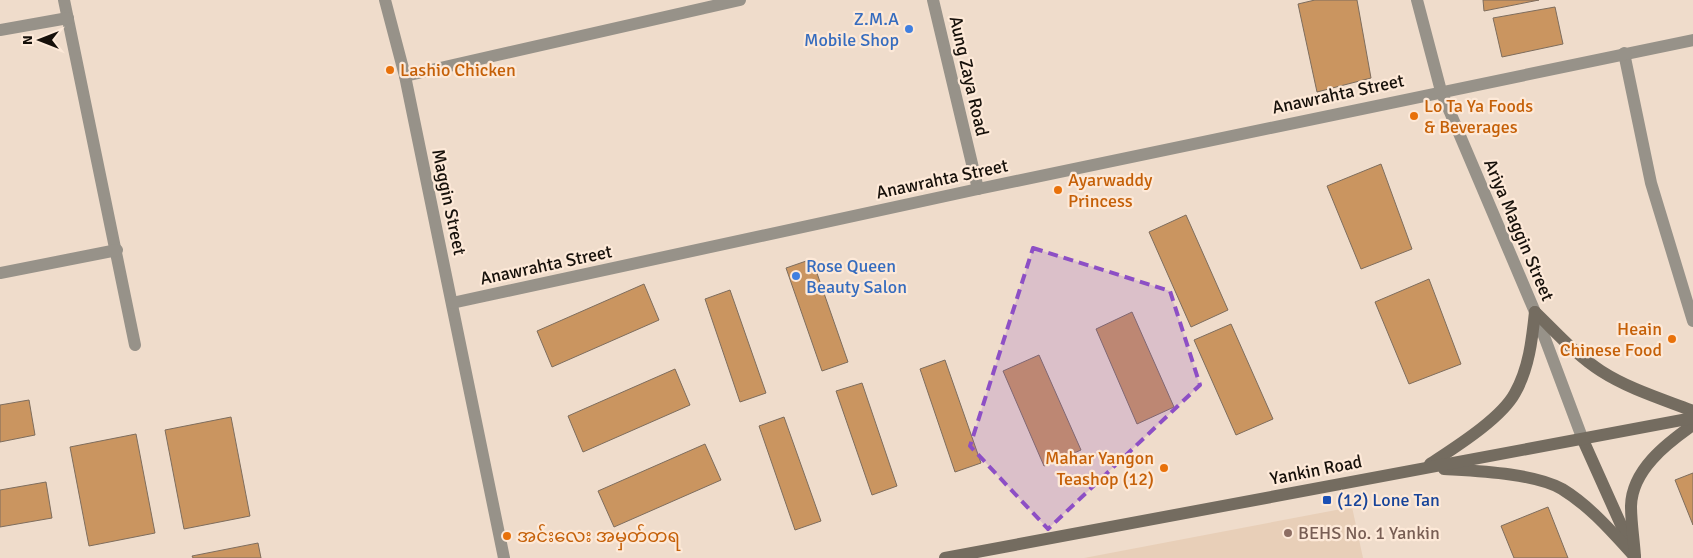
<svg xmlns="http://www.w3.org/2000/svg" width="1693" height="558" font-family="Signika,'Noto Sans Myanmar',sans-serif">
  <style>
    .built { fill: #e8cfb8 }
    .building { fill: #ca9560; stroke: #7e6d5d }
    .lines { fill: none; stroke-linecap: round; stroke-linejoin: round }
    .street { stroke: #979289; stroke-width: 12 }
    .secondary { stroke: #746c60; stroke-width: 12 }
    .marked { fill: #8d4fc5; fill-opacity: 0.2; stroke: #8d4fc5; stroke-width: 4; stroke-dasharray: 10 6; stroke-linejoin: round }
    .shop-dot { fill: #3f7fe0; stroke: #fde9d8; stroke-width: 2 }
    .food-dot { fill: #e8710a; stroke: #fde9d8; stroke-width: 2 }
    .transit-dot { fill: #1a4fb4; stroke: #fde9d8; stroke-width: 2 }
    .education-dot { fill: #8d6e63; stroke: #fde9d8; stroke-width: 2 }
    .labels { text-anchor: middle; stroke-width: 4.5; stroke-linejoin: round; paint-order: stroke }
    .shop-label { font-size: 18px; fill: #366cbe; stroke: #fde9d8; text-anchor: end }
    .food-label { font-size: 18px; fill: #c56008; stroke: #fde9d8; text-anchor: start }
    .street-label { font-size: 18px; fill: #16100a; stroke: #fde9d8 }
    .transit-label { font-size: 18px; fill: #164399; stroke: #fde9d8; text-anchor: start }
    .education-label { font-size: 18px; fill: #785e54; stroke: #fde9d8; text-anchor: start }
  </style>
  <rect width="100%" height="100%" fill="#efdccb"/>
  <path class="built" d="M1352,507L1363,558H1084Z"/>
  <g class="building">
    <path d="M1315,0H1357L1371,78L1317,92L1298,4Z"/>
    <path d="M1483,0H1539L1484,11Z"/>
    <path d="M1555,7L1563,44L1502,57L1493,18Z"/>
    <path d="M1381,164L1412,249L1361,269L1327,186Z"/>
    <path d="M1186,215L1228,310L1191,327L1149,232Z"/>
    <path d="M812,259L848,362L822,371L786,268Z"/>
    <path d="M1429,279L1461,364L1409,384L1375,302Z"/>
    <path d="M644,284L659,320L552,367L537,331Z"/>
    <path d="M730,290L766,393L740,402L705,299Z"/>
    <path d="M1132,312L1174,407L1137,424L1096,329Z"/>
    <path d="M1231,324L1273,419L1236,435L1194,340Z"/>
    <path d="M1039,355L1081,450L1044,466L1003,371Z"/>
    <path d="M945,360L981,463L955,472L920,369Z"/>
    <path d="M675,369L690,405L583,452L568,416Z"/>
    <path d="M862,383L897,486L872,495L836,391Z"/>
    <path d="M29,400L35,435L0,442V405Z"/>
    <path d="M231,417L250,516L184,529L165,430Z"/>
    <path d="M784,417L821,521L795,530L759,426Z"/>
    <path d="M136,434L155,533L89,546L70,447Z"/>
    <path d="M705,444L721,480L614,527L598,491Z"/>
    <path d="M1693,473V525L1675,480Z"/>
    <path d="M46,482L52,518L0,527V490Z"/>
    <path d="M1548,507L1568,558H1514L1501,526Z"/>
    <path d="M258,543L261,558H193L192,556Z"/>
  </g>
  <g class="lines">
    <g class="street">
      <path d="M64,0L135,345"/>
      <path d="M385,0L405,76L504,558"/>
      <path d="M933,0L978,189"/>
      <path d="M1417,0L1441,91L1535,312L1583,440"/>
      <path d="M0,30L68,18"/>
      <path d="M1624,53L1651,183L1693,321"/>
      <path d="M405,76L740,0"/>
      <path d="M0,273L117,250"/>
      <path d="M452,303L978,189L1693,40"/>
    </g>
    <g class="secondary">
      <path d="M1535,312C1556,332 1576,355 1601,371C1629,389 1662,399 1693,411"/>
      <path d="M1583,440L1631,547"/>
      <path d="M1430,464C1454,448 1501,419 1515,393C1529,368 1532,340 1535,312"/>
      <path d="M1444,469C1476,471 1534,473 1562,489C1590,506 1613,533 1635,557"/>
      <path d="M1635,557C1634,540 1631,523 1631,506C1632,470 1666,444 1693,425"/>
      <path d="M945,558L1693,418"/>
    </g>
  </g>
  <path class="marked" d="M1033,248L1170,291L1200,385L1048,529L970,446Z"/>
  <g class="shop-dot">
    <circle cx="909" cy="29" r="5"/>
    <circle cx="796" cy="276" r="5"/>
  </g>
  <g class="food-dot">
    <circle cx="390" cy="70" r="5"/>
    <circle cx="1414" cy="116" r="5"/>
    <circle cx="1058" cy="190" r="5"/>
    <circle cx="1672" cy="339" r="5"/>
    <circle cx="1164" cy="468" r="5"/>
    <circle cx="507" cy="536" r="5"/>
  </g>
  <rect class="transit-dot" x="1322" y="495" width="10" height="10" rx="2.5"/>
  <circle class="education-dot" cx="1288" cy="533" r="5"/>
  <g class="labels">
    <g class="shop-label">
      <text x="899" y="25">Z.M.A<tspan x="899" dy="21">Mobile Shop</tspan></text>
      <text x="806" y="272" text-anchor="start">Rose Queen<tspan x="806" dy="21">Beauty Salon</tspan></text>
    </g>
    <g class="food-label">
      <text x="400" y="76">Lashio Chicken</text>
      <text x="1424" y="112">Lo Ta Ya Foods<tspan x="1424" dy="21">&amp; Beverages</tspan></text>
      <text x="1068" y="186">Ayarwaddy<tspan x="1068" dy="21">Princess</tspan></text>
      <text x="1662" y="335" text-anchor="end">Heain<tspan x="1662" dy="21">Chinese Food</tspan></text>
      <text x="1154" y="464" text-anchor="end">Mahar Yangon<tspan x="1154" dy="21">Teashop (12)</tspan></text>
      <text x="517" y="542">အင်းလေး အမှတ်တရ</text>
    </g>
    <g class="street-label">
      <text transform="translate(969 76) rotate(77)" y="6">Aung Zaya Road</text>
      <text transform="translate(1338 94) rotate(-12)" y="6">Anawrahta Street</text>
      <text transform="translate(942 179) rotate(-12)" y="6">Anawrahta Street</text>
      <text transform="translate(449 202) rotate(78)" y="6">Maggin Street</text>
      <text transform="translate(1519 230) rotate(67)" y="6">Ariya Maggin Street</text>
      <text transform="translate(546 265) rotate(-12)" y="6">Anawrahta Street</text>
      <text transform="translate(1316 470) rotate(-11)" y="6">Yankin Road</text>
    </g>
    <g class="transit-label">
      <text x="1337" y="506">(12) Lone Tan</text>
    </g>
    <g class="education-label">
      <text x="1298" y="539">BEHS No. 1 Yankin</text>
    </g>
  </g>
  <g transform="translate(40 40) rotate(270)" stroke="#fde9d8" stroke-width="4" paint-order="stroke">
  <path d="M0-4L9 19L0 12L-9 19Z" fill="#16100a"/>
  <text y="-8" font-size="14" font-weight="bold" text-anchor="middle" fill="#16100a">N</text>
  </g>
</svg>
